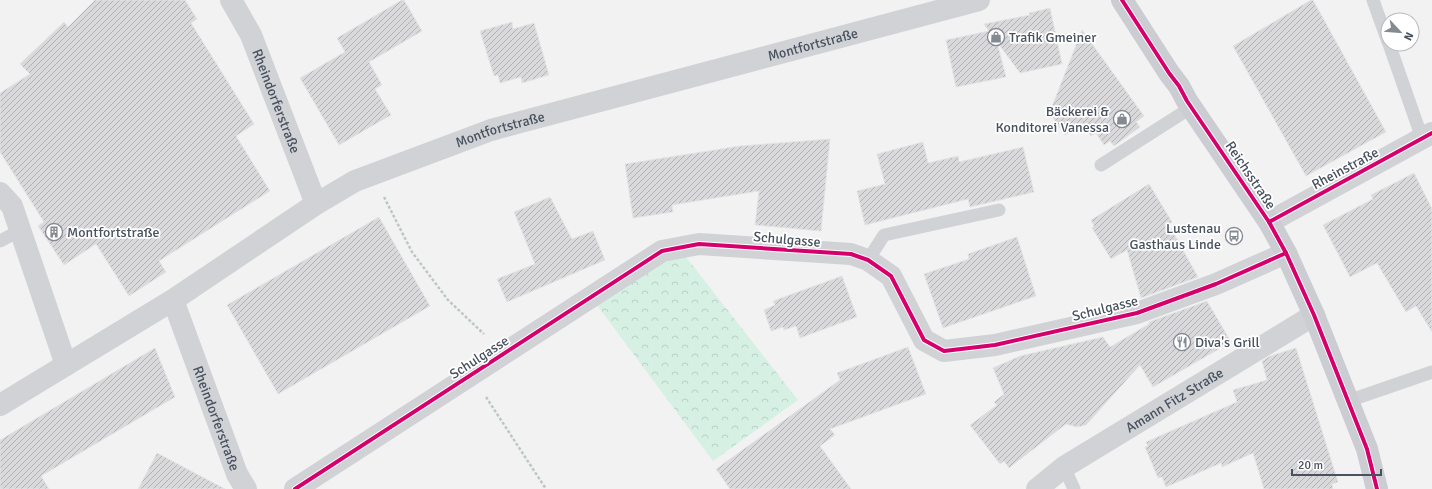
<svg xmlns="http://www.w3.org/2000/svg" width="1432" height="489" font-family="Signika,sans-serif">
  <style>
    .park { fill: url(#park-crowns) }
    .building { fill: url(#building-hatch); stroke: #e3e4e5 }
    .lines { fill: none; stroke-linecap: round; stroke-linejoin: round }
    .path { stroke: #bbc8c6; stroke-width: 2.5; stroke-dasharray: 3 2; stroke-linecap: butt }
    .lane { stroke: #d0d2d5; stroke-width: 13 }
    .street { stroke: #d0d2d5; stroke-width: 22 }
    .primary { stroke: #cbcdd2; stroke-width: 22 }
    .cycleway-casing { stroke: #fff; stroke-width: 6 }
    .cycleway { stroke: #d6006c; stroke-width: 4 }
    .labels { text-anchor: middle; stroke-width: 3.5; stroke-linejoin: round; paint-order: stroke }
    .poi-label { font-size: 14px; fill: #48515f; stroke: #fff; text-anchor: start }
    .street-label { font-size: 14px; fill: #48515f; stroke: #fff }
  </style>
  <defs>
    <pattern id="park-crowns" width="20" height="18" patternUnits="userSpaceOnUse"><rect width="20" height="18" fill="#d6f1e4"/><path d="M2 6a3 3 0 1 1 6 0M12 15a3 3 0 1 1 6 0" fill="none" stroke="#b9d0c6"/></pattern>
    <pattern id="building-hatch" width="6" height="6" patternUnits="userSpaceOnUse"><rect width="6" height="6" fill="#d9d9db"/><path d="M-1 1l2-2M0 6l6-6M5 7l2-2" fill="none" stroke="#b2b2b5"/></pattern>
  </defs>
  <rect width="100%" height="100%" fill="#f2f2f2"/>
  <path class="park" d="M679,248L798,400L713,461L591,297Z"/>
  <g class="building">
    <path d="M95,0H185L197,19L191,23L254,124L236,136L270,191L159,261L166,272L129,296L96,244L64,265L38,226L44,222L0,152V93L30,74L20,64L64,22L68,27Z"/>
    <path d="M402,0H404L422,31L369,62L382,85L375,89L391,115L339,145L300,78L345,52L337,38Z"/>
    <path d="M1311,0H1313L1386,132L1306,176L1233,46Z"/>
    <path d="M1050,8L1062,64L1020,73L997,42L1006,77L956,87L946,40L989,31L984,24L1030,15L1029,13Z"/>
    <path d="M512,22L513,29L534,23L549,75L522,83L521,77L500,83L498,75L494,76L480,31Z"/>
    <path d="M1082,30L1144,116L1136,122L1140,127L1114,146L1110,141L1104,145L1096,133L1091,136L1082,123L1065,135L1051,115V109Z"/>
    <path d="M830,139L821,231L755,225L759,191L672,205L673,212L633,218L625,164L740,146Z"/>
    <path d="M923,142L928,163L958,156L959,162L1023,147L1034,192L970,207L968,199L865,225L857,191L885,184L877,154Z"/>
    <path d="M1414,173L1432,209V332L1416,306L1406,312L1377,263L1350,277L1323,225L1373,199L1371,195Z"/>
    <path d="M1149,184L1172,222L1169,225L1198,277L1141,298L1127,250L1111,259L1092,228L1094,226L1091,220Z"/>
    <path d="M550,197L572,239L593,231L605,260L507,302L497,279L535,264L514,212Z"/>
    <path d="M379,217L430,306L278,394L227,305Z"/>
    <path d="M1017,237L1036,296L943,328L924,274L969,259L968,254Z"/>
    <path d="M842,276L857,317L800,338L796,326L784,330L783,327L771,331L764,310L775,305L773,301Z"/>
    <path d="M1207,301L1231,342L1153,387L1140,365L1086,425L1077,427L1066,424L1009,468L1004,461L1000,464L970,425L997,405L994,402L1004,394L993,368L1020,356L1103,337L1110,347L1149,324V322Z"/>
    <path d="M908,347L926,394L830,429L835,435L820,446L851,489H730L716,469L840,380L837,373Z"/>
    <path d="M155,348L175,397L41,476L49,489H0V440Z"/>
    <path d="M1296,348L1338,482L1332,484L1333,489H1264L1253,453L1222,467L1221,463L1166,487L1162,477L1158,478L1145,447L1148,446L1146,442L1237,402L1233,390L1267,380L1262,361L1270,356Z"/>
    <path d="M157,453L225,489H138Z"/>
  </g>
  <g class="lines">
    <g class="path">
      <path d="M384,197L412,252L448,300L484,334"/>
      <path d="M486,397L546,489"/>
    </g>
    <g class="lane">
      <path d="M1373,0L1388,42"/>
      <path d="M1389,44L1422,138"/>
      <path d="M1101,165L1192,107"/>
      <path d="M0,241L21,230"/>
      <path d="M868,260L884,235L999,210"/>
      <path d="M1348,401L1432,372"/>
      <path d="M1064,467L1074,489"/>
    </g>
    <g class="street">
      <path id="s1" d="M231,0L251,35L316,204"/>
      <path d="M0,193L12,206L66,365"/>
      <path d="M1269,222L1432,133"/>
      <path id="s2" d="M173,300L237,474L246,489"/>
      <path id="s3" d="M0,405L173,300L316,204L355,181L491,130L979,0"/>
      <path d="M295,489L662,251L699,244L851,254L868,260L891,276L924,340L944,351L995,345L1137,313L1216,284L1286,253"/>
      <path id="s4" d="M1037,489L1064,467L1314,315"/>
    </g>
    <path class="primary" d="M1122,0L1169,73L1179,86L1187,101L1269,222L1286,253L1314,315L1367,449L1377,489"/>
    <g class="cycleway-casing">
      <g id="cycleway">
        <path d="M1122,0L1169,73L1179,86L1187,101L1269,222L1286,253L1314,315L1367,449L1377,489"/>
        <path d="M1269,222L1432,133"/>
        <path d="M295,489L662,251L699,244L851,254L868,260L891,276L924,340L944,351L995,345L1137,313L1216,284L1286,253"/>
      </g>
    </g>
    <use href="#cycleway" class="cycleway"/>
  </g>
  <defs>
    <g id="shop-ring" transform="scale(0.9)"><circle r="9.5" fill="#fff" stroke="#848992" stroke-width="1.5"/><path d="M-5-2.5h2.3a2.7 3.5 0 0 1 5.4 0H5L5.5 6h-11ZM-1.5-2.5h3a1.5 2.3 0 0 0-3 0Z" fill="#848992"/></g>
    <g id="building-ring" transform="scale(0.9)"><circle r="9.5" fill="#fff" stroke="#848992" stroke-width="1.5"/><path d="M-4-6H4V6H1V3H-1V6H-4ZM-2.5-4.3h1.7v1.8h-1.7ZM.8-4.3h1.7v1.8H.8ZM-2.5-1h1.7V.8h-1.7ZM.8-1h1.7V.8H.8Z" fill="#848992"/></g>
    <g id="bus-ring" transform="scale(0.9)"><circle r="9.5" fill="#fff" stroke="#848992" stroke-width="1.5"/><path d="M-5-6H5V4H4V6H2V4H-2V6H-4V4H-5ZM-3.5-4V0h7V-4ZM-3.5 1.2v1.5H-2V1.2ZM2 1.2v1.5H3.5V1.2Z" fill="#848992"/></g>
    <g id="restaurant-ring" transform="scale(0.9)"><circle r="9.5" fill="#fff" stroke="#848992" stroke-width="1.5"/><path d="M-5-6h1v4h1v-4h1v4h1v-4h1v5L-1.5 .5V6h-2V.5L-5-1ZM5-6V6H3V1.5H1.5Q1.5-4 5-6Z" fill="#848992"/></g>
  </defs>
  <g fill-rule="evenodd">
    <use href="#shop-ring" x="996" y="37"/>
    <use href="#shop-ring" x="1122" y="119"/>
    <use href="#building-ring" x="54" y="232"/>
    <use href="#bus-ring" x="1234" y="236"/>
    <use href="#restaurant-ring" x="1182" y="342"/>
  </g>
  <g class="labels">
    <g class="poi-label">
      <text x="1009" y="42">Trafik Gmeiner</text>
      <text x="1109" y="116" text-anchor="end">Bäckerei &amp;<tspan x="1109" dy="16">Konditorei Vanessa</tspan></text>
      <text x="1221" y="233" text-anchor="end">Lustenau<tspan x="1221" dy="16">Gasthaus Linde</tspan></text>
      <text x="67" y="237">Montfortstraße</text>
      <text x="1195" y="347">Diva's Grill</text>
    </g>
    <g class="street-label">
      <text dy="5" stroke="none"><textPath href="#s3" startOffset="898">Montfortstraße</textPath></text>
      <text dy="5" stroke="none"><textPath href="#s1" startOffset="111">Rheindorferstraße</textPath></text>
      <text dy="5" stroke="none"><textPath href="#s3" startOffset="574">Montfortstraße</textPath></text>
      <text transform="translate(1345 168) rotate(-28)" y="5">Rheinstraße</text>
      <text transform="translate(1251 175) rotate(56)" y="5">Reichsstraße</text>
      <text transform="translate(787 239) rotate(5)" y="5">Schulgasse</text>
      <text transform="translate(1105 308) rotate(-14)" y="5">Schulgasse</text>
      <text transform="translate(479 357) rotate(-33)" y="5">Schulgasse</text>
      <text dy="5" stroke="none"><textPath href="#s4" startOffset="164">Amann Fitz Straße</textPath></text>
      <text dy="5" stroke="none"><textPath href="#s2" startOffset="126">Rheindorferstraße</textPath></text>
    </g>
  </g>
  <g transform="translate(1400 32) rotate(116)"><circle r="19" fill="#ffffff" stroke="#b6b9bf"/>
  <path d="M0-3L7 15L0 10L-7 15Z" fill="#848992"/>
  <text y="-6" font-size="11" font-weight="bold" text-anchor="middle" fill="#48515f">N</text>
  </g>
  <path d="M1292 469v6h89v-6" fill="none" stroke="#48515f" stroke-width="2"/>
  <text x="1298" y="469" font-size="12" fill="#48515f" stroke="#ffffff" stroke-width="3" paint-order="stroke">20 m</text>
</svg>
